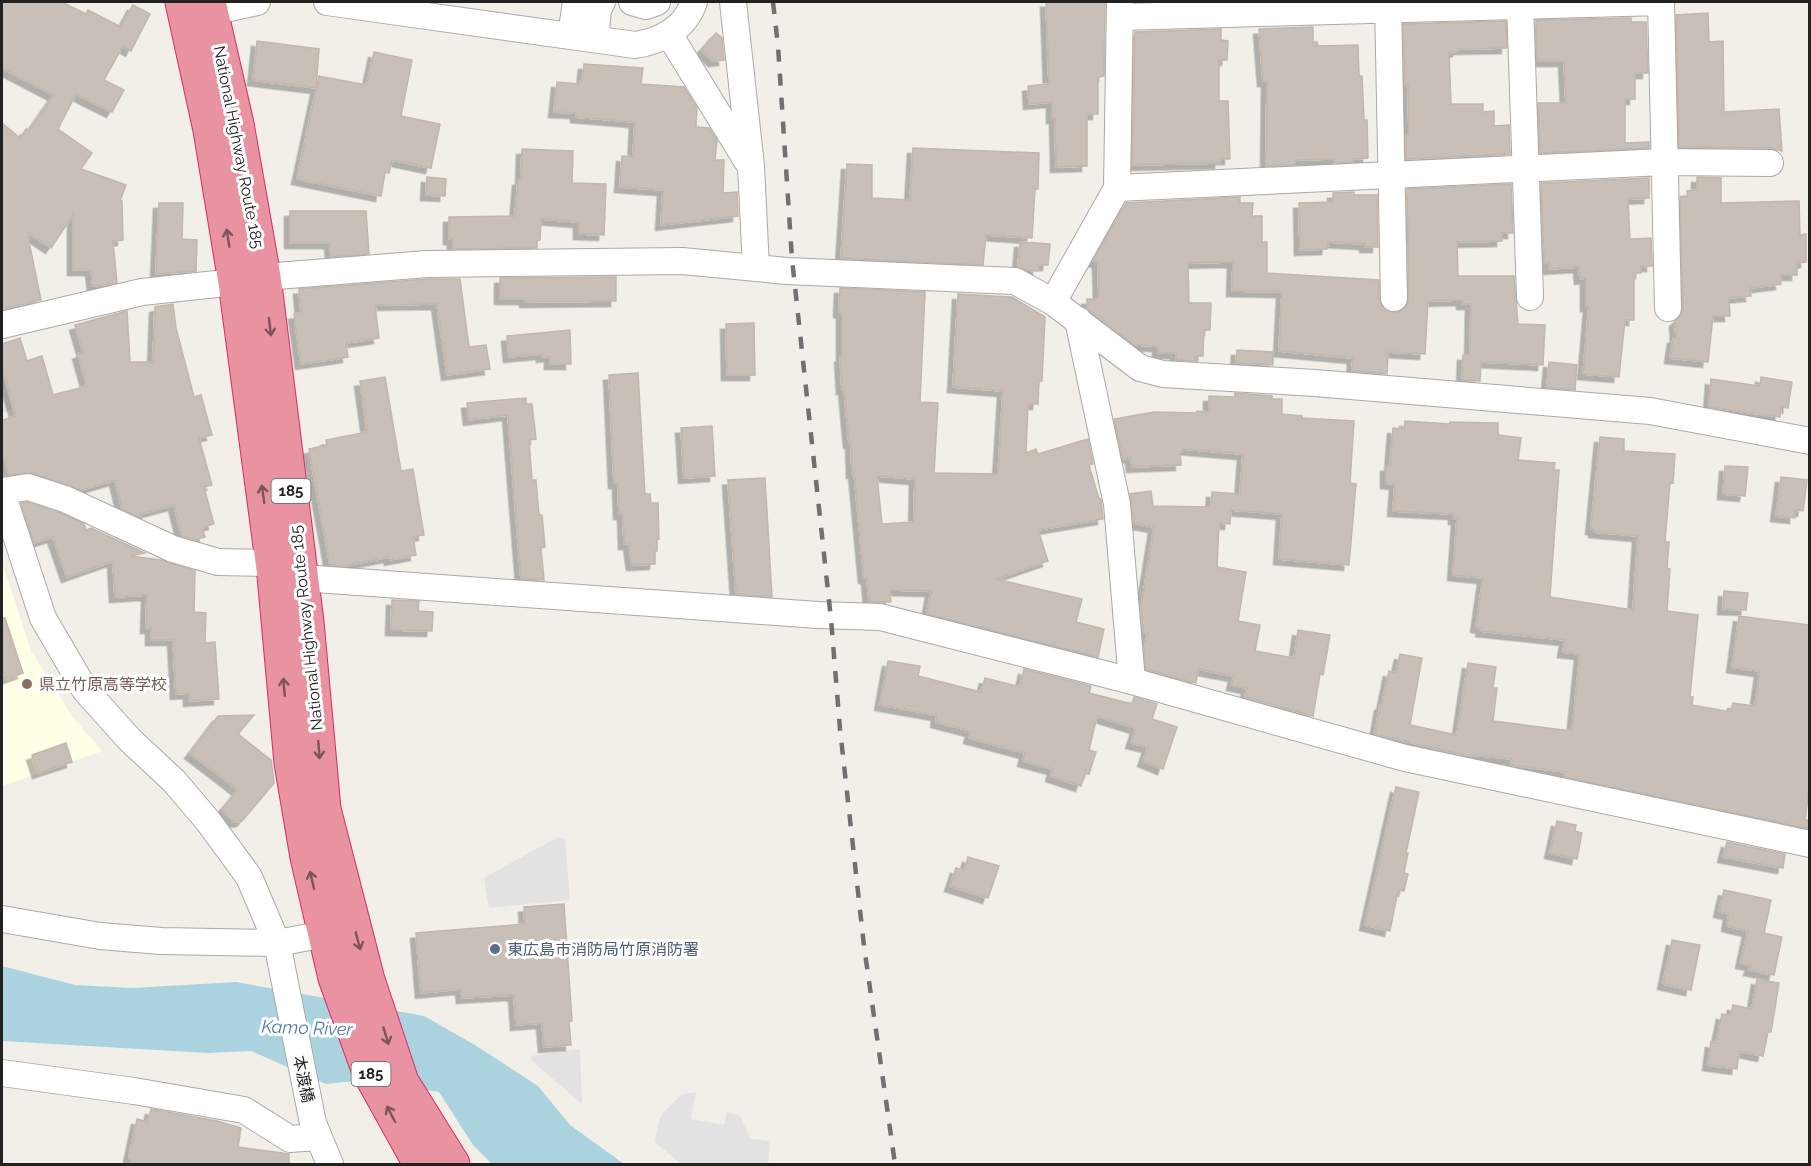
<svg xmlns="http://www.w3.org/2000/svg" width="1811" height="1166" font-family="Raleway,'Noto Sans JP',sans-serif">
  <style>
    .education { fill: #ffffe5 }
    .parking { fill: #e2e2e2 }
    .water { fill: #aad3df }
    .building { fill: #c7bfb8; stroke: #c4b6ab; stroke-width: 1.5; fill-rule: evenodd; filter: url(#shadow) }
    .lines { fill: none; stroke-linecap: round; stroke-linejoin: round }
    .minor-casing { stroke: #a9a9a9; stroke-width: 28 }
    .highway-casing { stroke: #dc2a67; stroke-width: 35 }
    .minor { stroke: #fff; stroke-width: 26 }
    .highway { stroke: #e892a2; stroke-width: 33 }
    .rail { stroke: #707070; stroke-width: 4.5; stroke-dasharray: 12 12; stroke-linecap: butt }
    .oneway { stroke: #7b545c }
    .education-dot { fill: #8d6e63; stroke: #fff; stroke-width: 2 }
    .service-dot { fill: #5c6f8a; stroke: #fff; stroke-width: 2 }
    .labels { text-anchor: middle; stroke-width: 6; stroke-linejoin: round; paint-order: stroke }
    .shield { fill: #fff; stroke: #646464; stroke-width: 1.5 }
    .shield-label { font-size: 15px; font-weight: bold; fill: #222 }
    .street-label { font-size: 16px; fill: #222; stroke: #fff }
    .education-label { font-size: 16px; fill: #785e54; stroke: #fff; text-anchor: start }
    .service-label { font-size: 16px; fill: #4e5e75; stroke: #fff; text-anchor: start }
    .water-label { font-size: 18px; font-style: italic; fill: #4a7aab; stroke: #fff }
  </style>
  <defs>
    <filter id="shadow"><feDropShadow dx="-5.5" dy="5.5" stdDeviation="0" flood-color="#0004"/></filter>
  </defs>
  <rect width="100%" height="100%" fill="#f2efe9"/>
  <path class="education" d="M2,562L31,651L73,717L102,751L2,786Z"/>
  <g class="parking">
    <path d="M2,375L12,410L2,413Z"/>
    <path d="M558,837L565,839L570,900L489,908L484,878Z"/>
    <path d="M580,1049L582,1104L531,1060V1056Z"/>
    <path d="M696,1092L691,1119L724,1125L727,1112L740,1116L751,1139L770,1141L768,1164H681L655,1142L659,1121L663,1113L682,1094Z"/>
  </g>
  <path class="water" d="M2,966L75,985L132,988L236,982L424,1016L475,1045L538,1086L570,1125L624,1164H492L473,1145L439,1092L364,1080L326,1084L251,1051L208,1053L2,1041Z"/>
  <g class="building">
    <path d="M2,2H62L86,14L88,10L121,27L133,5L150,14L131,51L123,46L104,80L124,90L112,112L76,94L58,129L92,153L81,169L126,185L120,201H122L123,240L113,241L117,283L93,286L91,270H73V215L51,248L27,232L41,300L2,309V123L20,138L26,129L29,131L54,95L2,68Z"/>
    <path d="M1046,2H1105L1104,76L1098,77V114H1087V166L1056,167L1055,118H1052V102L1029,104L1028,86L1049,84Z"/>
    <path d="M1708,13L1709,42L1723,41L1724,112L1779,109L1782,151L1770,148L1679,147L1676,15Z"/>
    <path d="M1631,18V22H1646L1648,73H1635V99H1625V143L1649,142V148L1540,153L1538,103H1566L1564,61H1537L1536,20Z"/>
    <path d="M1506,21L1507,48L1458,49V51L1449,52L1451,104H1483V112L1494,111V126L1509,125L1510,154L1406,159V135H1409L1408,84H1405L1403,24Z"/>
    <path d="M1313,27V42H1317L1318,46L1358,45L1359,76H1362L1364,120H1367L1368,158L1353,159V162L1334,163V159L1295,160V165L1266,166L1267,81H1263L1259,29Z"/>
    <path d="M1221,29V40L1228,41L1227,60H1219V101H1228L1230,159H1220V163L1132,165L1135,32Z"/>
    <path d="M716,33L722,38L724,60L714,61L701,50Z"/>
    <path d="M257,41L319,49L316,88L253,80Z"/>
    <path d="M374,52L412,60L401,116L440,124L431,168L392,160L389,173L385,172L381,196L297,179L319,76L367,85Z"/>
    <path d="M584,64L643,68L641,84L684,87L697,108L696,127L709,128L717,140L715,160H724L723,193L737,192L738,216L661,225L663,190L620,187L622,156L633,157L635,122L576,117V113L554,112L557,82L579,84V81H582Z"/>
    <path d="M913,148L1039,153L1038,189H1035L1032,238L986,235L983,265L841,258L847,164L872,165V198L910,200Z"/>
    <path d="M522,149L573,151L572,183L606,184L604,235L579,234V222L541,219L540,240L537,241V248L453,249V239H449V217L515,216L518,180H521Z"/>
    <path d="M427,177L446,179L445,196L426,195Z"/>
    <path d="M1697,177L1721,178V203L1799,201L1800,235L1806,234V262L1797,263V275H1780L1781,284L1750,288L1751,296L1729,298L1730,316H1713L1708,362L1670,358L1673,338H1676L1675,321L1681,316L1683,308L1680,197H1688L1687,191L1697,190Z"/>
    <path d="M1649,178V198L1628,199L1630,239L1651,238L1652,266H1641V273H1634V320H1625L1619,377L1583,374L1589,306H1586V278L1580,279L1579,267L1549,269V263H1544L1541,183Z"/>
    <path d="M1511,184L1513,233H1502V241L1457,242L1458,276H1514L1518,324L1545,325L1543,365L1481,362L1480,381L1462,380L1463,355H1470L1471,304H1462V300L1428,301L1425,354L1388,352L1387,374L1352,371L1353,358L1279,351L1282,292L1232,291L1233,262L1188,263L1189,303H1211L1210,330H1204L1203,356H1196V361L1176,360V353H1158V346L1134,345L1087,308V299H1099L1098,262L1093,261L1126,203L1240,197V203H1253L1252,216H1262V242H1267V273L1379,280V298L1382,306L1387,311L1395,313L1401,311L1407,306L1409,298L1407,189Z"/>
    <path d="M1354,192V195H1377L1378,247H1365V244L1328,242L1327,249L1300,250L1299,203L1333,202V193Z"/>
    <path d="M159,203H183L182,239L197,240L196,271L156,274Z"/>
    <path d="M290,211H366L369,254L331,257L330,243H290Z"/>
    <path d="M1020,242L1050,244L1048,265H1038V271L1026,270L1018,267Z"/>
    <path d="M616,277V301L525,302V299H500V278Z"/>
    <path d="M428,279H460L469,347L486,345L490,369L447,375L437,304L375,305L379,338L346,343L348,357L301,364L294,314L301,313L299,289Z"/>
    <path d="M840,288L925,292L920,402L938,403L934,473L998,474L1003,391L953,387L958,294L1012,297L1045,317L1042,381H1039L1038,404H1028L1026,453L1036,449L1038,454L1088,439L1093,464L1089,465L1099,499H1101L1103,519L1038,530L1048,561L996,579L1082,599L1076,622L1104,629L1098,657L927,614L931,591L890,590L891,602H869L867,578H864L854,472L852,473L851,443H849L844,388L842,389L840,357H842V313L839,312ZM877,476L915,479L914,522L882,524Z"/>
    <path d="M173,304L176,328L194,397L201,395L212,435L199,438L212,485L204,487L214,524L202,527L205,537L195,540L182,536L174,505L140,514L141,518L122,509L115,480L81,490L33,473L9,475L4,458L2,459V420L16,416L2,366V344L20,338L27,361L42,356L53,395L87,386L78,354L83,352L75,325L127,311L130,362H153L155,307Z"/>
    <path d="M754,323L755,375H727L726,324Z"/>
    <path d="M570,330L571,364H550V356L542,357V354L509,357L507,336Z"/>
    <path d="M1237,350L1273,352V365L1236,363Z"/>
    <path d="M1549,362L1577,365L1575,390L1547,387Z"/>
    <path d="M638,373L645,494H650L651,503H658L659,539H657V551H655V564L632,565L629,544H624L623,514H619L618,483H614L609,375Z"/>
    <path d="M385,377L401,471L413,469L424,535L413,537L416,555L390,560L389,557L344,566L330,565L309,449L327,445L326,440L367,432L360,381Z"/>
    <path d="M1761,377L1792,382L1788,408L1781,407L1780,417L1709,407L1711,379L1760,386Z"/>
    <path d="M1235,393L1272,396V399H1282V414L1302,416V418L1354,421L1350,483L1356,484L1349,565L1279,559L1282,514L1231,510L1230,524L1219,523L1217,567L1246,572L1238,621L1260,625L1255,651L1294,658L1298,630L1330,635L1323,675L1320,674L1313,716L1245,697L1247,688L1232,685L1234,676L1198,669L1196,683L1146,669L1144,649L1148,633L1143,632L1141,608L1154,527L1134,523L1130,494L1151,491L1153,506L1211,507L1212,492L1240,494L1243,454L1182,449V452H1180L1181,465L1132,467L1131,457L1123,459L1114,419L1154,412L1197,413V411L1209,412V396L1235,397Z"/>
    <path d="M526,398V404H532L536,439L529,440L532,480H536L539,515H542L545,547L541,548L544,580L521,579L508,415L469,420L467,403Z"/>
    <path d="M1405,421L1450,424V422L1498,423V435L1521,438L1518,460L1555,463L1554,470H1559L1550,597L1633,610L1638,536L1594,532V529H1591L1600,437L1624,439V451L1675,454L1673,483L1670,482L1665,542H1669L1667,568L1670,569L1667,611L1698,615L1690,697H1693L1692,705L1731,712L1733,703L1755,706L1760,671L1732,667L1739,616L1809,625V790L1805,820H1809V829L1565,777L1566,772L1511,765L1512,759L1472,755V757L1375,734L1380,705H1382L1389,671L1396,673L1400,654L1422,658L1410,725L1457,735L1468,663L1496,667L1493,688H1497L1493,721L1572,731L1580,654L1563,652L1565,640L1481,631L1482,628L1476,627L1483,578L1453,575L1457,519H1454V514L1393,511L1395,484L1386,483V466H1390L1393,428L1404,429Z"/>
    <path d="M712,426L715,476L684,478L681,428Z"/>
    <path d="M1725,466L1748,467L1745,496L1723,494Z"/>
    <path d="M1781,477L1807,480L1803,511L1795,510V518L1776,516Z"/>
    <path d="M765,478L772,597L736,594L728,480Z"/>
    <path d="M27,502L60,513L84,524L86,530L91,528L145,553L130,556L161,560L195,571L194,612L206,613L205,643L215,642L219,699L189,701V693L176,694L173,640H151V628H146L147,595L115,597L113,561L67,577L53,537L34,543L21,503Z"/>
    <path d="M1724,591L1748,593L1746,610L1723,609Z"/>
    <path d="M392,600L419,601L418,611L433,612L432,631L391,630Z"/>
    <path d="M2,618H5L23,673L6,679L2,667Z"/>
    <path d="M888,661L920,666L918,676L981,692L985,678L1020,687L1024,669L1091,686L1089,693L1132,704L1134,697L1157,704L1152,719L1177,727L1163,769L1143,761L1148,747L1131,743L1136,728L1097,716L1089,750L1096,752L1089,774L1085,773L1081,786L1051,776L1053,769L1023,761L1025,753L969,738L971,731L936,722L937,715L880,705Z"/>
    <path d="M254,715L238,734L271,760L274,783L242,821L234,822L222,809L238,790L190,753L218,716Z"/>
    <path d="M66,743L72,762L38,773L32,755Z"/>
    <path d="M1396,787L1419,792L1406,853H1408L1404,873L1408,874L1404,891L1398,890L1390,931L1365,925Z"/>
    <path d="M1557,821L1576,825L1575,831L1582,833L1577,859L1550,853Z"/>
    <path d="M1727,842L1785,854L1783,868L1723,857Z"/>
    <path d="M968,857L999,866L988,898L950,886L956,868L964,871Z"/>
    <path d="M1724,890L1771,900L1764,933L1782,937L1774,975L1749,970L1751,965L1741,963L1748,931L1727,926L1729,914L1719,912Z"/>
    <path d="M564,904L572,1021H569L571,1045L544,1047L542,1023L516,1025L514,995L462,998L461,989L421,993L416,933L525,924L524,907Z"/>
    <path d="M1672,940L1700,945L1691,990L1663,984Z"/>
    <path d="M1757,979L1779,983L1771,1032H1768L1763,1056L1739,1051L1737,1069L1708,1065L1711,1042L1716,1043L1722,1014L1731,1016L1733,1005L1752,1009Z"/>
    <path d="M151,1109L217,1121L241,1128L238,1147L289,1154V1164H134L129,1157L137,1119L148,1122Z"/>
  </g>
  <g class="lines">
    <g class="minor-casing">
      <g id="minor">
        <path d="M327,2L635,45C662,41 685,28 694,2"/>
        <path d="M632,2L646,6L657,2"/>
        <path d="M733,2L751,166L756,268"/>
        <path d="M1388,2L1394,298"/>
        <path d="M1520,2L1530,297"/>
        <path d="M211,12L257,2"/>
        <path d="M1121,17L1661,2L1668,308"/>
        <path d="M669,34L747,161"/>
        <path d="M571,36L576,2"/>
        <path d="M595,39L598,10L602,2"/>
        <path d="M1117,188L1664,162L1770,163"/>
        <path d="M1053,302L1117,188L1120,2"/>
        <path d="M1078,320L1117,504L1132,681"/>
        <path d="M2,325L142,292L235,282L264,277L427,264L682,261L787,271L1015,281L1053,302L1140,368L1163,374L1315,383L1650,411L1810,441"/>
        <path d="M2,491L28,487L65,499L173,549L218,562L272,563L302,578L818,615L880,617L1132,681L1405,758L1810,844"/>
        <path d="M2,493L43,618L85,690L130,740L174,781L208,821L249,877L277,943L313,1123L330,1164"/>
        <path d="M2,919L100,936L161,941L277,943L325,934"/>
        <path d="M2,1073L134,1091L244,1110L290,1139L318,1137"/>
      </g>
    </g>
    <g class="highway-casing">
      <g id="highway">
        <path d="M182,2L210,130L235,282L274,576L291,763L307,857L335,978L369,1072L420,1164"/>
        <path d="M209,2L237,124L264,277L307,622L324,809L368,980L402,1082L453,1164"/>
      </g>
    </g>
    <use href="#minor" class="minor"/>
    <use href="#highway" class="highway"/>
    <path class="rail" d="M773,2L778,46L792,259L831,619L840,729L864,946L895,1164"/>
  </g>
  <defs><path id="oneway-shaft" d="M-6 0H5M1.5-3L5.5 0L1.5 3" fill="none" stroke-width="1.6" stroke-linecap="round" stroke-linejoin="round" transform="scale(1.5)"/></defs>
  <g class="oneway">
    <use href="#oneway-shaft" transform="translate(228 238) rotate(-99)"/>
    <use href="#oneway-shaft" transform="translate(270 327) rotate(83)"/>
    <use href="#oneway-shaft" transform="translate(263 494) rotate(-98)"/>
    <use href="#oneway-shaft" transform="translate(284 687) rotate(-95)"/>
    <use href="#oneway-shaft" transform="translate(319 750) rotate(85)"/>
    <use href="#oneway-shaft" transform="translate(312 880) rotate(-103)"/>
    <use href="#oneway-shaft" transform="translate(358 941) rotate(75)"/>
    <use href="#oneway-shaft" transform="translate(386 1036) rotate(73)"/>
    <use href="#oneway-shaft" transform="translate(391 1114) rotate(-118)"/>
  </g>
  <circle class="education-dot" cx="27" cy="684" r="6"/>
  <circle class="service-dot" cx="495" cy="949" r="6"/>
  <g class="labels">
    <g class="shield">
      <rect x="271.5" y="479" width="39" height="24" rx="4.5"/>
      <rect x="351.5" y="1062" width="39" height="24" rx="4.5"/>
    </g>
    <g class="shield-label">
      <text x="291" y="496">185</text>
      <text x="371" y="1079">185</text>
    </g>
    <g class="street-label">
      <text transform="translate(239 147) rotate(79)" y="6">National Highway Route 185</text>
      <text transform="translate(306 628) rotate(-96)" y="6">National Highway Route 185</text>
      <text transform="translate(304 1079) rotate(78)" y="6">本渡橋</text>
    </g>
    <g class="education-label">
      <text x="39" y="690">県立竹原高等学校</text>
    </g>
    <g class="service-label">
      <text x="507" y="955">東広島市消防局竹原消防署</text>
    </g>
    <g class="water-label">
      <text transform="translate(307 1028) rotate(2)" y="6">Kamo River</text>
    </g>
  </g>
  <rect width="1811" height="1166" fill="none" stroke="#222222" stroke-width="6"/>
</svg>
